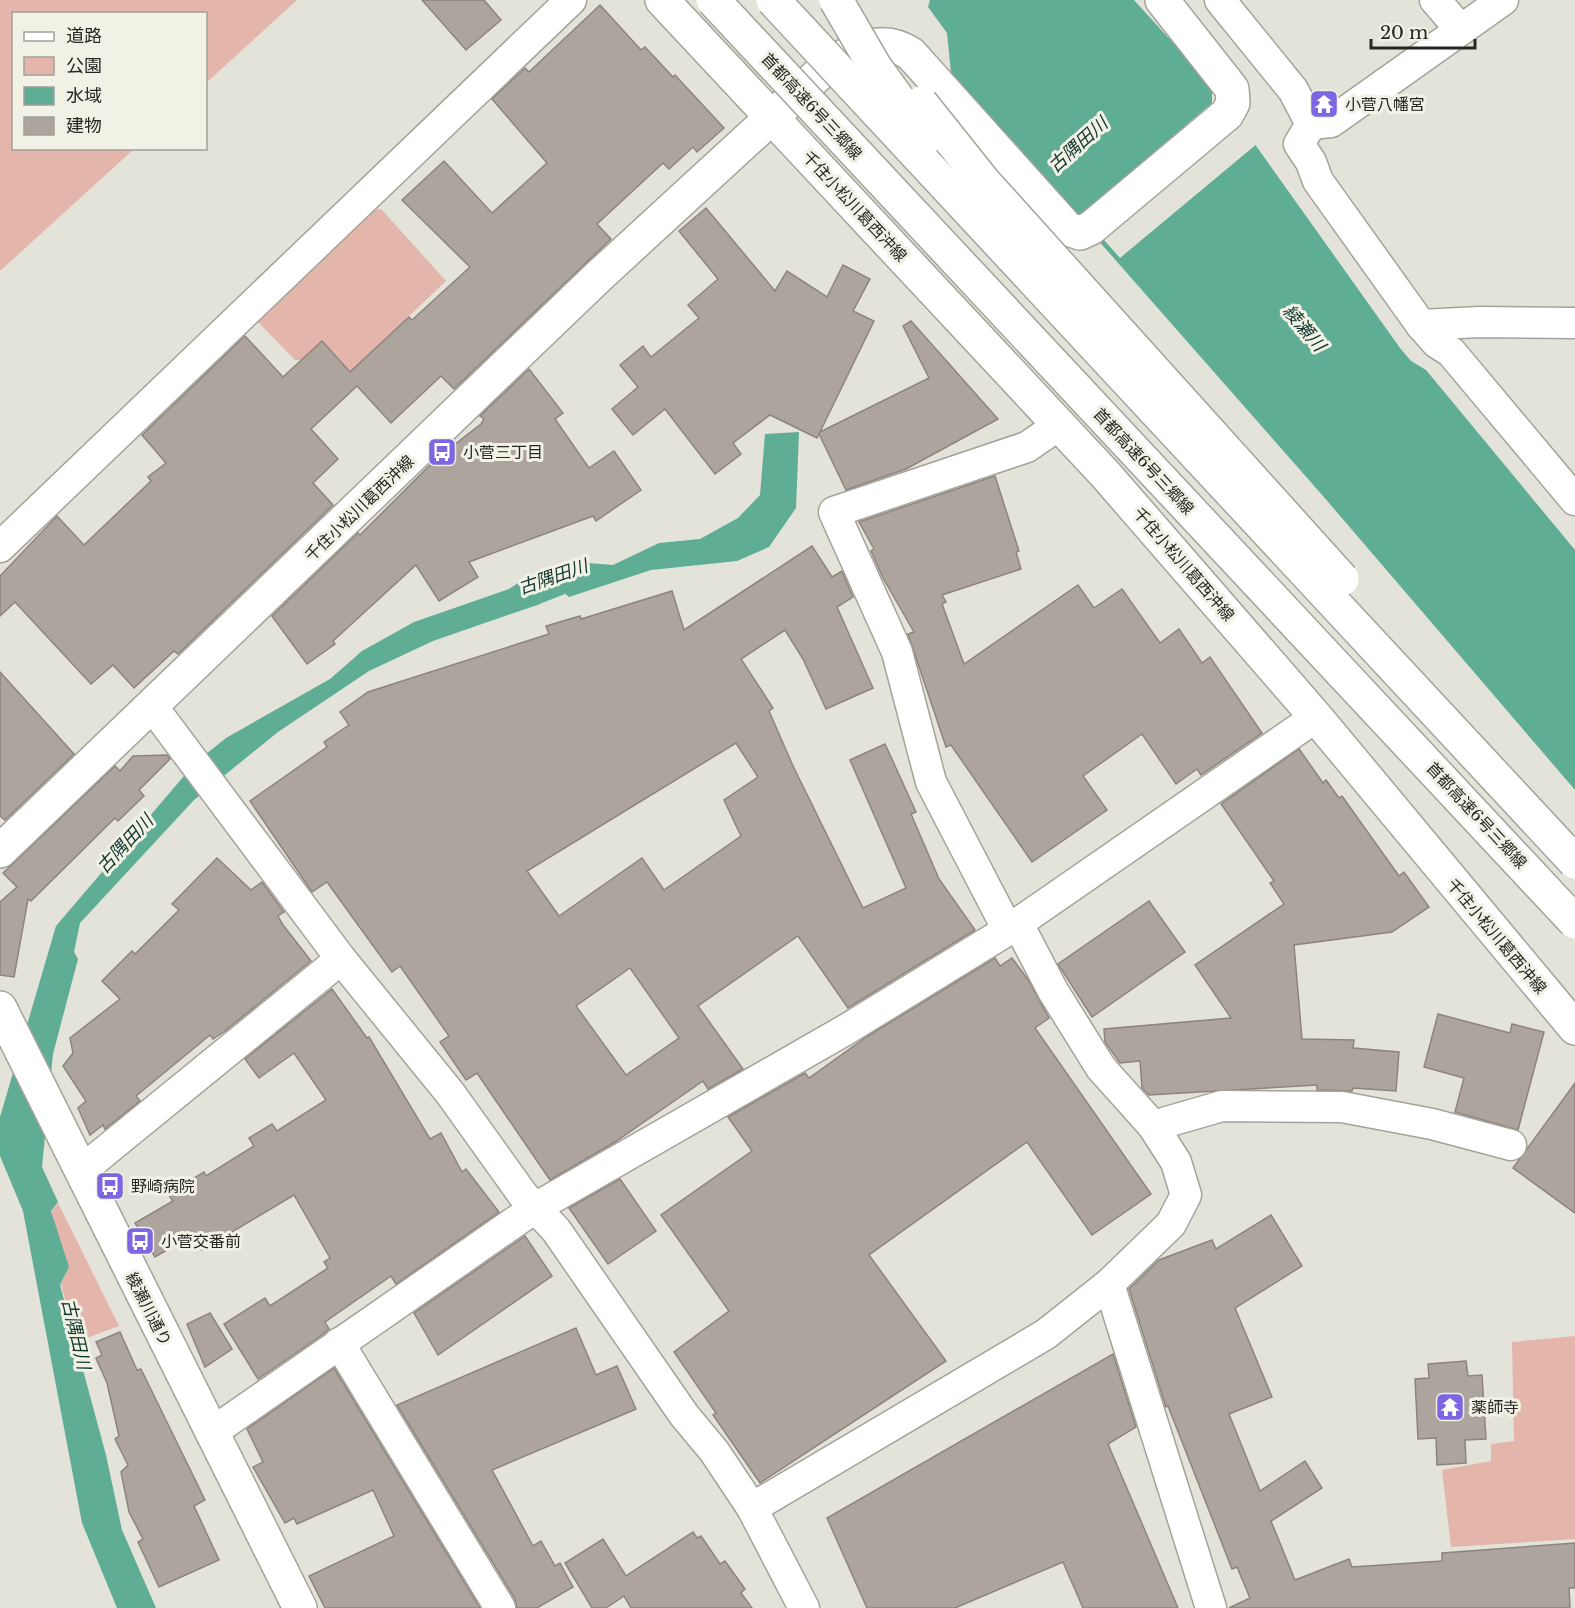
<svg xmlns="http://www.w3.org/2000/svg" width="1575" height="1608" font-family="'Libre Baskerville','Noto Sans JP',serif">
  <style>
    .green { fill: #e4b5ab }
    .water { fill: #5fad95 }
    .pier { fill: #e4e3d9 }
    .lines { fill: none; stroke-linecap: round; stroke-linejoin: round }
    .stream { stroke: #5fad95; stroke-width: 10 }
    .building { fill: #ada59d; stroke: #8c847d; stroke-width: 1.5; fill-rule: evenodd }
    .minor-casing { stroke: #a4a399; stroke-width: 33 }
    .tertiary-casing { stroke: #a4a399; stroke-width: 36 }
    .primary-casing { stroke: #a4a399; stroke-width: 36 }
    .minor { stroke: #fff; stroke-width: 30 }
    .tertiary { stroke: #fff; stroke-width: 33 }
    .primary { stroke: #fff; stroke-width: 33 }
    .motorway-bridge-casing { stroke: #a4a399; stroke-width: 36; stroke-linecap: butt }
    .motorway-bridge { stroke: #fff; stroke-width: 33 }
    .labels { text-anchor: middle; stroke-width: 6; stroke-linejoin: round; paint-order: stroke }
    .poi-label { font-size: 16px; fill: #272622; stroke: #f2f1e6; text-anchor: start }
    .street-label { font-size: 16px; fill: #272622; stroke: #f2f1e6 }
    .water-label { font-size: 18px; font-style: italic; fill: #12372d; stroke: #f2f1e6 }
  </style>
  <rect width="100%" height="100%" fill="#e4e3d9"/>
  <g class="green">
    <path d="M0,0H297L206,83V14H14V148L134,149L0,271Z"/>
    <path d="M381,209L446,281L385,339L396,351L351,390L301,360H295L257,321L371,210Z"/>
    <path d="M58,1203L119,1326L76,1342L61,1284L69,1267L52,1221V1210Z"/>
    <path d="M1575,1336V1539L1451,1547L1442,1470L1491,1461V1444L1514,1441L1512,1342Z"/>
  </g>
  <g class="water">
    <path d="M930,0H1134L1217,91L1400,348L1411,361L1426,370L1575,550V790L1323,496L951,73L947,33L928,7Z"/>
    <path d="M799,432L796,508L769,547L737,561L651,570L569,597L561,590L545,596L540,604L433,641L369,671L278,732L194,800L80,923L74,952L78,959L53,1054L42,1167L58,1202L51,1211L69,1267L60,1285L106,1455L122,1530L156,1608H117L82,1523L23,1211L0,1156V1117L56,926L195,763L226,738L330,679L362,651L414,622L509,589L524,579L588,563L613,565L659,543L700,539L738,518L760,495L765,434Z"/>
  </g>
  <path class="pier" d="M1212,89L1258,143L1120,258L1081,214L1212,103Z"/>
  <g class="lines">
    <path class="stream" d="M533,601L569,587"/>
  </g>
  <g class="building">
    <path d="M422,0H484L501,20L466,50Z"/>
    <path d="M600,5L641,50L645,47L673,77L675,75L724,128L697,152L693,147L669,169L663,163L597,224L611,239L454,389L441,376L391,423L357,386L311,429L338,459L313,483L333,505L178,654L174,651L134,688L113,665L91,684L15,602L0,616V576L57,516L84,545L151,481L148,477L166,463L142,435L245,336L283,377L322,341L350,372L409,317L412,320L470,267L402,200L444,161L492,213L547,163L492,99L525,68L529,72Z"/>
    <path d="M706,208L775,291L787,271L827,297L843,265L870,279L853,311L874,321L820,432L929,378L903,326L911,321L998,419L906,469L846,490L819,434L817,438L770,415L733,443L741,454L715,474L665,409L633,435L612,409L638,387L620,365L643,346L651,357L699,318L688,305L718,279L679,231Z"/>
    <path d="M529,369L563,413L555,419L589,468L614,451L641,490L596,521L593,516L469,562L478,577L439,601L416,565L333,641L335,644L307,664L272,616L358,533L360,535L437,458L481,424L484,419L480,416Z"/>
    <path d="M995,476L1019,551L1016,552L1021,569L942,595L946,602L942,604L964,664L1078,585L1094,608L1122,589L1160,643L1179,629L1202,663L1210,657L1262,733L1201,775L1197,769L1176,784L1142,734L1083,776L1107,810L1032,862L951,745L946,747L908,634L914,632L883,578L871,551L874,549L859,522Z"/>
    <path d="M812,546L832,577L842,571L853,597L837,607L873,688L826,709L803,659L785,630L741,659L773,708L769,711L793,766L863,908L906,888L850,760L885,744L916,812L911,814L939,879L975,930L848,1008L798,936L698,1006L743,1069L708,1089L703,1081L615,1142L550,1180L477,1073L466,1080L440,1042L449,1036L400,966L392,972L327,882L312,892L250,801L327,747L324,742L349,725L340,712L368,692L549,634L546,626L580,616L581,619L672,591L684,630ZM736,743L758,777L724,800L741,836L664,890L642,858L559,916L527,871ZM630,968L679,1038L626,1075L576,1006Z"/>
    <path d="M0,672L74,754L5,820L0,816Z"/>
    <path d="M1299,749L1323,783L1326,780L1339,798L1342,796L1399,876L1404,872L1429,907L1392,932L1294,945L1302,1039L1354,1040L1353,1048L1399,1052L1396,1091L1353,1088L1352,1091L1317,1090V1085L1149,1095L1142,1088L1140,1061L1120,1063L1105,1042L1104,1029L1231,1018L1195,965L1284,904L1270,883L1274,881L1221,804Z"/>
    <path d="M167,755L170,759L139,790L144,796L118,821L115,818L31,901L28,899L14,977L0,975V902L17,887L3,873L115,766L120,771L133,756Z"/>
    <path d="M217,858L251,890L262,882L284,912L278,916L283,925L311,961L225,1031L213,1039L210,1035L136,1096L140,1101L105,1129L103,1125L90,1135L78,1108L86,1101L63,1066L73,1053L70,1038L120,999L102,981L132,951L135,954L179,910L172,904Z"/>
    <path d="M1149,901L1185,952L1092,1017L1058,964Z"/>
    <path d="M995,958L1000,966L1012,958L1029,981L1049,1018L1035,1028L1151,1194L1092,1235L1027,1142L869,1255L946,1361L760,1483L713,1415L716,1413L674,1352L729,1311L661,1215L752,1151L728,1117L805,1073L809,1078L868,1036Z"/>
    <path d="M332,989L367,1038L369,1037L430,1139L441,1133L462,1172L466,1169L499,1212L396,1284L391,1276L325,1322L329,1329L322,1335L258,1379L224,1324L265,1298L270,1306L328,1268L324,1262L330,1258L294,1195L202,1250L193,1235L155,1257L135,1223L173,1201L168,1194L204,1172L206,1176L254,1146L249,1138L272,1124L277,1131L326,1100L294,1053L259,1078L245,1059Z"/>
    <path d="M1438,1014L1510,1033L1512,1024L1544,1032L1518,1130L1455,1112L1464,1078L1424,1067Z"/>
    <path d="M1575,1083V1213L1513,1168Z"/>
    <path d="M620,1179L656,1231L608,1264L569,1208Z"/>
    <path d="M1271,1215L1302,1266L1235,1308L1272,1397L1229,1414L1260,1491L1305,1461L1322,1488L1271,1521L1295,1580L1349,1559L1352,1567L1442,1561V1553L1575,1543V1588H1569L1570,1608H1229L1250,1598L1237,1567L1232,1569L1168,1406L1166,1407L1129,1289L1159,1260L1212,1240L1216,1249Z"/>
    <path d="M525,1236L552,1276L438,1355L414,1313Z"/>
    <path d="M210,1313L232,1349L205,1367L187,1324Z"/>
    <path d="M576,1328L596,1375L617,1366L636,1409L492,1470L533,1546L541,1541L555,1566L560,1563L573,1587L537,1608H517L515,1599L397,1405Z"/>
    <path d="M120,1332L137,1370L141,1369L205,1500L194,1506L219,1560L159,1587L138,1542L143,1539L129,1512L121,1472L128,1465L115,1439L119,1436L107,1383L96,1358L102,1355L96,1342Z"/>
    <path d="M1113,1354L1136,1427L1108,1444L1178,1608H1083L1063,1562L955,1608H867L827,1518Z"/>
    <path d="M1466,1361L1468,1376L1482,1375L1486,1439L1465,1440L1466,1463L1437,1465L1436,1438L1418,1439L1415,1379L1429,1378L1428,1364Z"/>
    <path d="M334,1368L480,1608H325L309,1576L394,1536L373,1490L297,1524L294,1518L285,1523L253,1467L263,1462L247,1429Z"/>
    <path d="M693,1532L697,1538L701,1536L720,1564L725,1561L745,1589L741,1593L752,1608H631L624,1596L606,1608H592L565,1563L603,1539L626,1576Z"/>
  </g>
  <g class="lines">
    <g class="minor-casing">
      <g id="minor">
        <path d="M1220,0L1293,90L1311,124L1299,144L1311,162L1318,181L1421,325L1437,343L1451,352L1575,500"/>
        <path d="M1435,0L1460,29"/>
        <path d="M1311,124L1331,122L1503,0"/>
        <path d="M1421,325L1479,322L1575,323"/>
        <path d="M0,547L571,0"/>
        <path d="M152,706L341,959L450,1093L523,1195L556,1230L684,1415L714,1451L752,1508L804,1608"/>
        <path d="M1008,930L931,782L897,652L834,512L1027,447L1059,425"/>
        <path d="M1153,1126L1222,1106L1342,1107L1432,1124L1511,1145"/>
        <path d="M82,1170L341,959"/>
        <path d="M1109,1284L1211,1608"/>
        <path d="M339,1343L500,1608"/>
        <path d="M211,1433L535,1208L847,1029L1008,930L1316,717"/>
        <path d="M752,1508L1046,1334L1109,1284L1171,1224L1186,1195L1176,1162L1153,1126L1101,1068L1053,991L1018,924"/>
      </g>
    </g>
    <g class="tertiary-casing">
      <path id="tertiary" d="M0,1008L300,1608"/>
    </g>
    <g class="primary-casing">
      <g id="primary">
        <path d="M662,0L1105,474L1316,717L1575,1028"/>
        <path d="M0,851L599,276L833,61C861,49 883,35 911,54L1068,229L1080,233L1091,228L1227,114L1233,103L1232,89L1162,0"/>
      </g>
    </g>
    <use href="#minor" class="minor"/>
    <use href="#tertiary" class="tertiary"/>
    <use href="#primary" class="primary"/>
    <g class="motorway-bridge-casing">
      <g id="motorway-bridge">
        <path d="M713,0L1575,922"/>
        <path d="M773,0L1575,862"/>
        <path d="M836,0L875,67L926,138"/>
        <path d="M921,103L984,182L1342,579"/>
      </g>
    </g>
    <use href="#motorway-bridge" class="motorway-bridge"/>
  </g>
  <defs>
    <g id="temple-square" transform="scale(1.5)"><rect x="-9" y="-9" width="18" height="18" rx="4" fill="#7c66e1" stroke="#f2f1e6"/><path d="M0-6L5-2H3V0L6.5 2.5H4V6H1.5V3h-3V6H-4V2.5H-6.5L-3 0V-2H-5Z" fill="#fff"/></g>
    <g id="bus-square" transform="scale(1.5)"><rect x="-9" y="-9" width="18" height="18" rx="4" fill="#7c66e1" stroke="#f2f1e6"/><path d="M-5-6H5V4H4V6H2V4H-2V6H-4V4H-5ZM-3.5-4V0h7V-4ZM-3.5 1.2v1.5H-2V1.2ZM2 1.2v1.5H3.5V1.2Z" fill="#fff"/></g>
  </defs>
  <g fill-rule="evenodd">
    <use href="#temple-square" x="1324" y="104"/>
    <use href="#bus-square" x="442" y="452"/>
    <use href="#bus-square" x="110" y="1186"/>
    <use href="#bus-square" x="140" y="1241"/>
    <use href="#temple-square" x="1450" y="1407"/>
  </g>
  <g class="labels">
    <g class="poi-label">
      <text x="1345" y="110">小菅八幡宮</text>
      <text x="463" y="458">小菅三丁目</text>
      <text x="131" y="1192">野崎病院</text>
      <text x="161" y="1247">小菅交番前</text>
      <text x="1471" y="1413">薬師寺</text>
    </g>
    <g class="street-label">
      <text transform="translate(812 106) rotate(47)" y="6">首都高速6号三郷線</text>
      <text transform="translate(855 206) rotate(47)" y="6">千住小松川葛西沖線</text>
      <text transform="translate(1144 461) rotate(47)" y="6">首都高速6号三郷線</text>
      <text transform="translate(359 508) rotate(-44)" y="6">千住小松川葛西沖線</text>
      <text transform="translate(1184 564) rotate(49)" y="6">千住小松川葛西沖線</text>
      <text transform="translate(1477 815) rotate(47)" y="6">首都高速6号三郷線</text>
      <text transform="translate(1497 936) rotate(50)" y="6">千住小松川葛西沖線</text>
      <text transform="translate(149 1309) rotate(63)" y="6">綾瀬川通り</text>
    </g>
    <g class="water-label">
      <text transform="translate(1078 145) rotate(-42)" y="6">古隅田川</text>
      <text transform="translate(1304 328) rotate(50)" y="6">綾瀬川</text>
      <text transform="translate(553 577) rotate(-19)" y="6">古隅田川</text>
      <text transform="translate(125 844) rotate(-47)" y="6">古隅田川</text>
      <text transform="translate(76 1334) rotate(77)" y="6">古隅田川</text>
    </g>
  </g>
  <rect x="12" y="12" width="195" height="138" fill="#f2f1e6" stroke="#a1a098" stroke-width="1.5"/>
  <rect x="24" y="32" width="30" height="9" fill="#ffffff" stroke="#a1a098" stroke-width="1.5"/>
  <text x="66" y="42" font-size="18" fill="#272622">道路</text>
  <rect x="24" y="57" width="30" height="18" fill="#e4b5ab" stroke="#a1a098" stroke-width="1.5"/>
  <text x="66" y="72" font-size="18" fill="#272622">公園</text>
  <rect x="24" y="87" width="30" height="18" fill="#5fad95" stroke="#a1a098" stroke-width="1.5"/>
  <text x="66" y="102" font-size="18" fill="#272622">水域</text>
  <rect x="24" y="117" width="30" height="18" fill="#ada59d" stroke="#a1a098" stroke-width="1.5"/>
  <text x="66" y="132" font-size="18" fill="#272622">建物</text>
  <path d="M1371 39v9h104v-9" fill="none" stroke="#272622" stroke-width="3"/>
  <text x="1380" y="39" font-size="18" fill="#272622" stroke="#f2f1e6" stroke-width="4.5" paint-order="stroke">20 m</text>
</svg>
